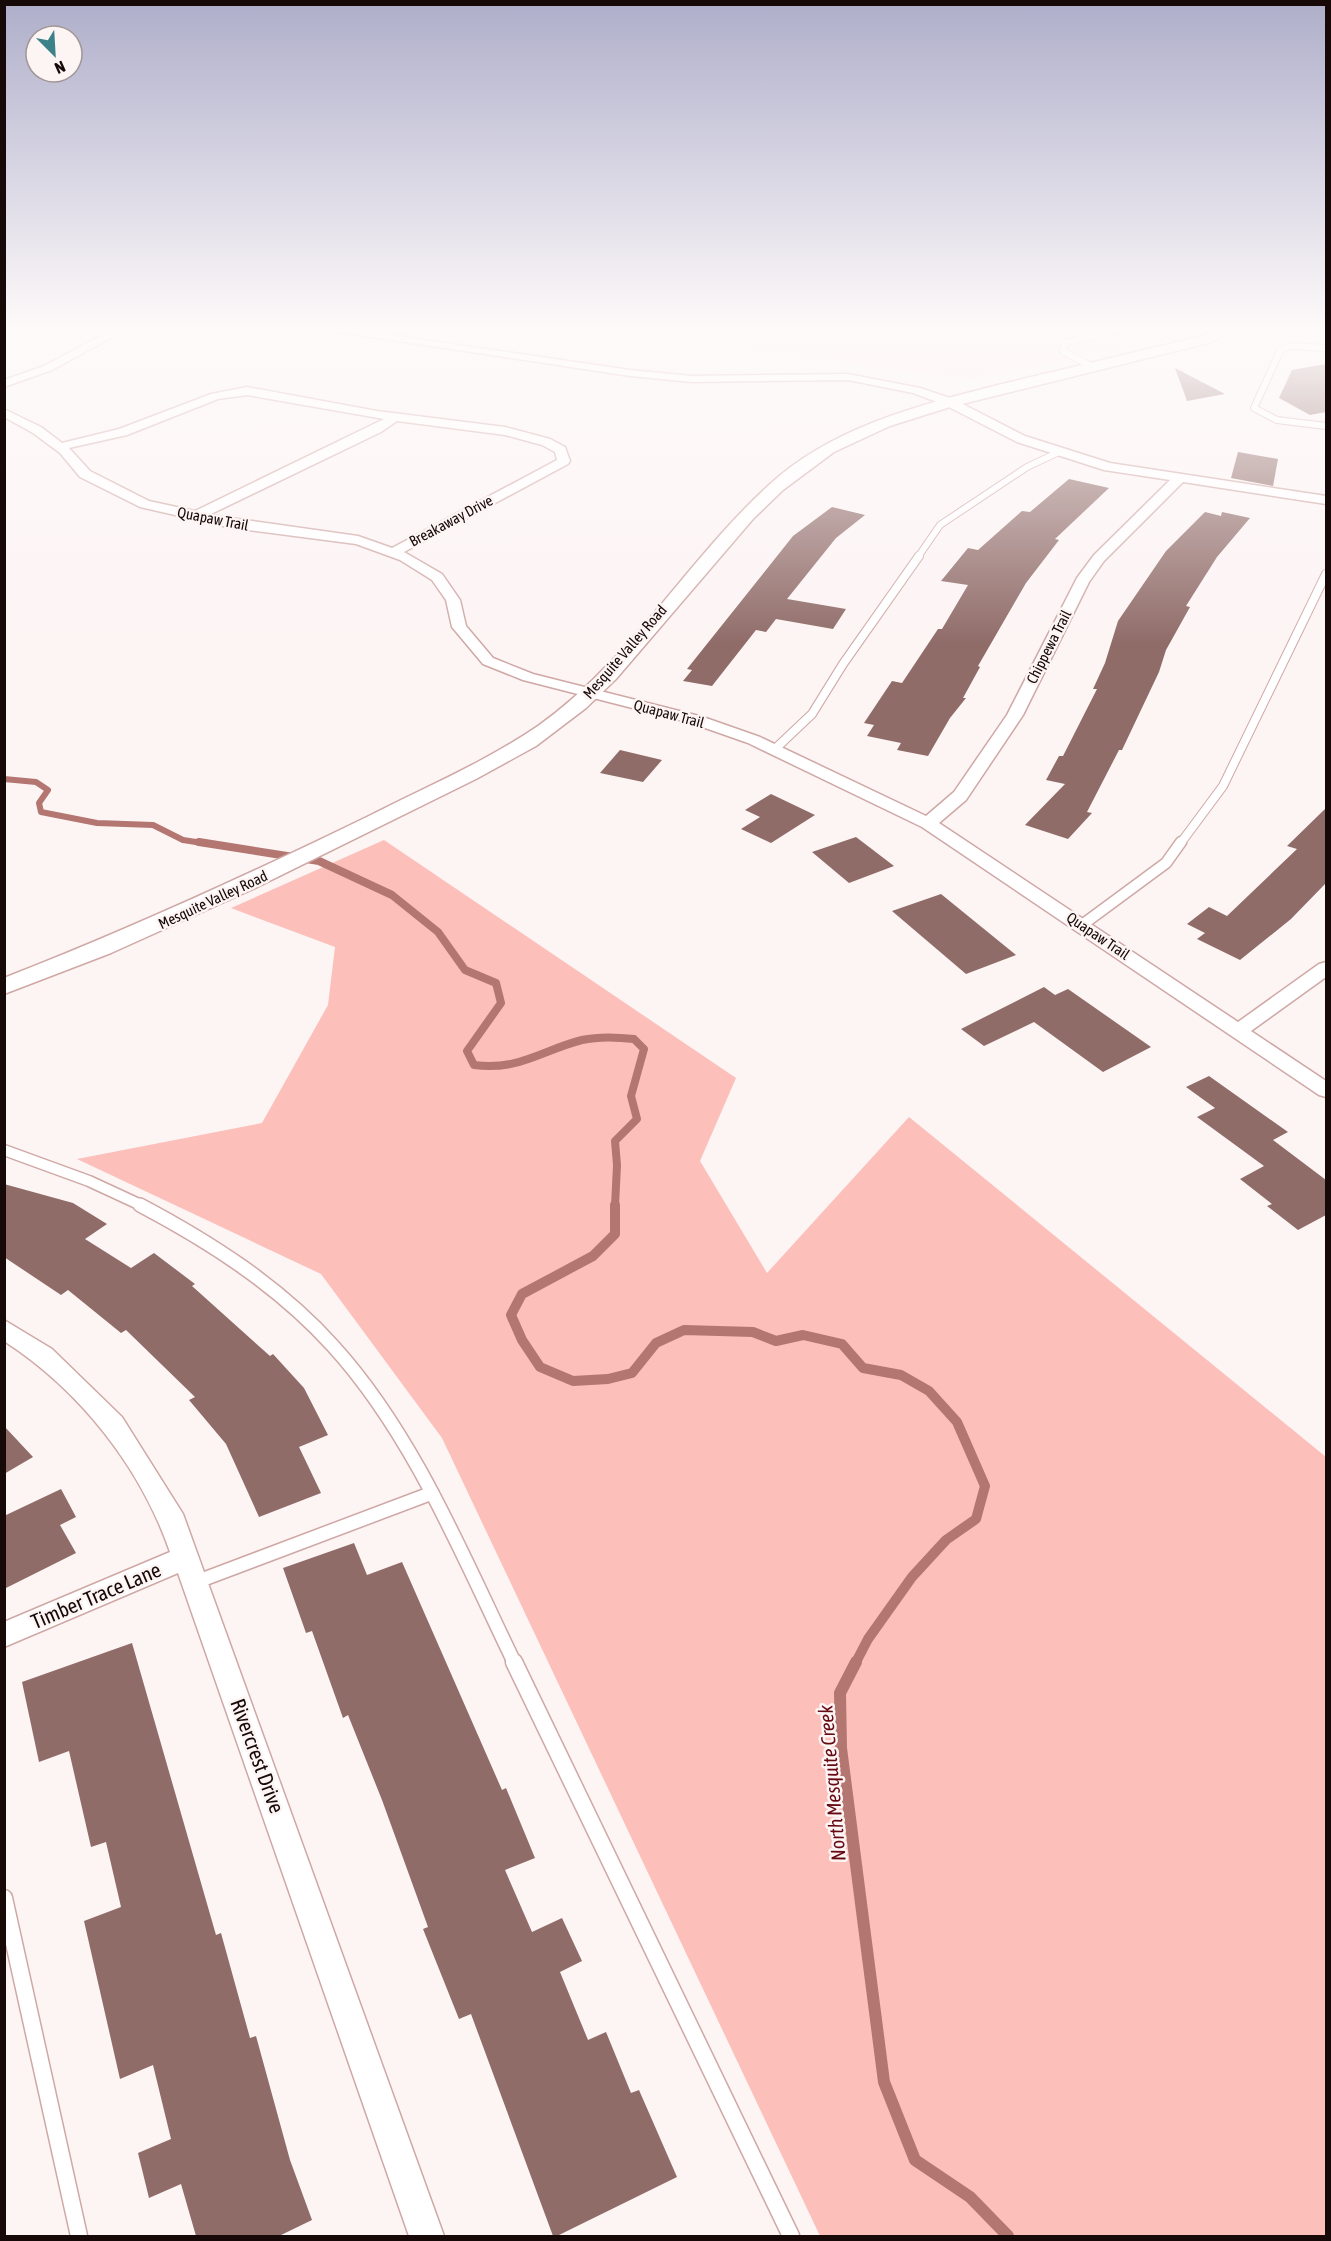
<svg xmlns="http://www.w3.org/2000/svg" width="1331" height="2241" font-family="'Asap Condensed',sans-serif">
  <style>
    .built { fill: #fee9e7 }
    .green { fill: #fcbfba }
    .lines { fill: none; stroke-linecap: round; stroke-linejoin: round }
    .stream-far3 { stroke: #b47671; stroke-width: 6 }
    .stream-far2 { stroke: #b47671; stroke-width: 8 }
    .stream-far1 { stroke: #b47671; stroke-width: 10 }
    .stream { stroke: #b47671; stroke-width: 12 }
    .building { fill: #906c69 }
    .service-far4-casing { stroke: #cfa8a5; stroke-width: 8 }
    .service-far3-casing { stroke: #cfa8a5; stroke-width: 10 }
    .service-far2-casing { stroke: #cfa8a5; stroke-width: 13 }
    .service-far1-casing { stroke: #cfa8a5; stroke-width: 16 }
    .service-casing { stroke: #cfa8a5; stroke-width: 19 }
    .minor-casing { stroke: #cfa8a5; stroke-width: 3 }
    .tertiary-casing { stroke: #cfa8a5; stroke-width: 3 }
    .service-far4 { stroke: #fff; stroke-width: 6 }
    .service-far3 { stroke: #fff; stroke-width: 8 }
    .service-far2 { stroke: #fff; stroke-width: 10 }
    .service-far1 { stroke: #fff; stroke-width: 13 }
    .service { stroke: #fff; stroke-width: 16 }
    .minor { fill: #fff; fill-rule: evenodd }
    .tertiary { fill: #fff; fill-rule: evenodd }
    .labels { text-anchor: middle; stroke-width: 5; stroke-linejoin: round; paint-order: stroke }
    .far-street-label { font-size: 15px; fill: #160908; stroke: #fdf4f4 }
    .water-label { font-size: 20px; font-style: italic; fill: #670913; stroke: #fdf4f4 }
    .near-street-label { font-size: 21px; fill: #160908; stroke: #fdf4f4 }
  </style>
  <rect width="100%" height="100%" fill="#fdf4f4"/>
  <path class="built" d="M672,329H1193L1170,338L971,380L663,337Z"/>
  <path class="green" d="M384,840L736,1078L700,1161L767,1273L909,1117L1326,1457V2236H820L442,1438L321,1274L77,1159L262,1123L328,1005L335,947L231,908Z"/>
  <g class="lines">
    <path class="stream-far3" d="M4,779L36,782L48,790L39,803L41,812L97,823L153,825L183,840L209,844"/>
    <path class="stream-far2" d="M199,842L319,861L392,895L438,932L465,970L496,983L501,1003L467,1051L474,1065C519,1071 542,1050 582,1040C600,1036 617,1037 634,1039L644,1049L631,1096L637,1119L615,1141L617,1165L615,1206"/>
    <path class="stream-far1" d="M615,1205V1234L593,1256L522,1294L511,1315L522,1340L540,1367L573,1381L608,1379L632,1373L656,1343L684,1330L753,1332L776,1341L803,1335L842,1344L863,1368L901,1375L929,1391L957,1422L985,1486L976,1519L946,1540L912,1577L868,1639L855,1664"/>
    <path class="stream" d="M856,1662L840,1693L841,1748L884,2082L915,2160L970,2197L1008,2236"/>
  </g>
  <g class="building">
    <path d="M1326,364V412L1310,415L1279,398L1292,370Z"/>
    <path d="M1175,368L1225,394L1187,401Z"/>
    <path d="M1238,452L1278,459L1273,486L1231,478Z"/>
    <path d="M1069,479L1109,488L1055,539L1059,540L1026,583L978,666L980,667L963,698H966L950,718L928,756L897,750L901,743L867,736L874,725L864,723L892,681L902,683L938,629H942L968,585L941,581L968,548L978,550L1022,511L1030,512Z"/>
    <path d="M832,507L865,515L836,538L787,599L846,609L833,629L776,619L766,632L756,630L712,686L683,681L692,670L687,669L793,536Z"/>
    <path d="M1205,512L1221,516L1222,512L1250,518L1217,557L1186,606L1190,607L1166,650L1159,672L1122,750H1119L1087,812L1092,813L1068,839L1025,825L1065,784L1046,780L1059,756H1063L1097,689H1093L1105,663L1118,621L1166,551Z"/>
    <path d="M620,750L662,760L643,782L600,773Z"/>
    <path d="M771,794L815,815L771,843L741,829L760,817L745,810Z"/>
    <path d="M1326,808V883L1291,919L1240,960L1197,939L1205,933L1187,924L1209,907L1227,916L1297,849L1287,846Z"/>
    <path d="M856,837L894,866L849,883L812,852Z"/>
    <path d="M941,894L1016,955L966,974L892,911Z"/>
    <path d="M1044,987L1055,995L1068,989L1151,1047L1103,1072L1034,1022L984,1046L961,1029Z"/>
    <path d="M1209,1076L1288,1132L1273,1140L1326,1180V1215L1298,1230L1267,1206L1272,1204L1240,1179L1264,1166L1197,1117L1215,1108L1186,1087Z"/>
    <path d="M4,1184L73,1203L107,1224L85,1239L131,1268L154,1253L195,1284L192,1286L270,1356L273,1354L304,1388L328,1435L299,1447L321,1493L259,1517L226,1444L189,1400L195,1397L126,1330L121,1333L68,1290L61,1295L4,1257Z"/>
    <path d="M4,1426L33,1457L4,1474Z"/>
    <path d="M61,1489L76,1517L60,1525L76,1553L4,1589V1516Z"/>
    <path d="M354,1543L367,1575L402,1562L502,1790L506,1788L535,1858L505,1870L532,1932L562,1918L582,1961L560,1972L588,2040L606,2032L631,2093L639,2090L677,2177L557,2236H553L471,2014L459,2019L423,1929L428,1927L382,1800L348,1715L343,1718L312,1631L306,1633L283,1568Z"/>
    <path d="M132,1643L216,1935L221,1933L250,2038L256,2036L290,2160L312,2220L279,2236H196L181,2184L149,2198L138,2153L171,2139L153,2065L120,2079L84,1921L121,1907L106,1842L91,1847L69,1751L39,1762L22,1682Z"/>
  </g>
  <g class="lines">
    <g class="service-far4-casing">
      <g id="service-far4">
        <path d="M1326,348L1293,346L1281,349L1254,408L1277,420L1326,426"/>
        <path d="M1091,366L1063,351L1065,343L1119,329"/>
        <path d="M918,557L940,525L1027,467L1059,452"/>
      </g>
    </g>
    <g class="service-far3-casing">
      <g id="service-far3">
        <path d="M775,749L812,714L843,664L919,556"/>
        <path d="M1180,844L1223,786L1326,574"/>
      </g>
    </g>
    <g class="service-far2-casing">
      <g id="service-far2">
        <path d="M1082,925L1166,863L1181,842"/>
        <path d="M4,1150L89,1181L143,1206"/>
      </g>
    </g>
    <g class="service-far1-casing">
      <g id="service-far1">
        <path d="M140,1205C210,1242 279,1286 333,1346C414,1435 463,1557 515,1664"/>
        <path d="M196,1582L432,1493"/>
      </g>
    </g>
    <g class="service-casing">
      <g id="service">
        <path d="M514,1662L791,2236"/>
        <path d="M4,1898L79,2236"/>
      </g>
    </g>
    <g class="minor-casing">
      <g id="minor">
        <path d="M113,329H127L52,370L4,387V380L44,366Z"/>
        <path d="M319,329H350L630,370L692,376L848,374L920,388L953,399L1025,436L1110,463L1326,496V504L1183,482L1104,561L1089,582L1023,715L966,800L939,823L1238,1022L1319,964L1326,962V977L1251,1031L1326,1081V1097L1319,1095L922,827L748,743L691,723L523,680L483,664L452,627L446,600L432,580L400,560L356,544L232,528L140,507L80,477L60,453L33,433L4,417V409L41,427L62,443L119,429L211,394L247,387L377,411L505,427L550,439L565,447L570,461L568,464L404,552L442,574L460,600L466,626L493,658L533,674L703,717L760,737L926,816L954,792L1007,715L1077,578L1094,555L1170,480L1104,470L1017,442L945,405L913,393L848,380L692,382L630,376ZM247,395L384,419L195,511L149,501L90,471L69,448L127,435L218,399ZM397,421L505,435L542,445L555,452L557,460L392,548L358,536L209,515L381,432Z"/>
        <path d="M4,1320L52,1349L122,1417L183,1514L444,2236H409L178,1573L4,1647V1622L170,1552C141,1468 80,1390 4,1341Z"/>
      </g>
    </g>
    <g class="tertiary-casing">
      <path id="tertiary" d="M1219,329H1240L1208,343L950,407L890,426L834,452L783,490L753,519L616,679L586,708L536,746L476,779L253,889L111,953L4,994V978C130,929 252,873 373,814C428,786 487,761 538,726C630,661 687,560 769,485C833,426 920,405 1002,384C1068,368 1133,353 1198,337Z"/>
    </g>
    <use href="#service-far4" class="service-far4"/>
    <use href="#service-far3" class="service-far3"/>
    <use href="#service-far2" class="service-far2"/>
    <use href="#service-far1" class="service-far1"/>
    <use href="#service" class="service"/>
    <use href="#minor" class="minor"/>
    <use href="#tertiary" class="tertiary"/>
  </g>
  <linearGradient id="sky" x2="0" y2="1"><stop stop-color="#aeaeca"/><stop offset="0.51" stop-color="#fefafa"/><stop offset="1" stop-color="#fefafa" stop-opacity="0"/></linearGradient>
  <rect width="1331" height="643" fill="url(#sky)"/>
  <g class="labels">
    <g class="far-street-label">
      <text transform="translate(213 519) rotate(11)" y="5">Quapaw Trail</text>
      <text transform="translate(451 521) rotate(-28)" y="5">Breakaway Drive</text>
      <text transform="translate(1049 647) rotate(-63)" y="5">Chippewa Trail</text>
      <text transform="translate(625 652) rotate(-49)" y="5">Mesquite Valley Road</text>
      <text transform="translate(669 714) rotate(15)" y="5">Quapaw Trail</text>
      <text transform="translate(213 900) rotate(-25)" y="5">Mesquite Valley Road</text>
      <text transform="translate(1098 936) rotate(34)" y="5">Quapaw Trail</text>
    </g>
    <g class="water-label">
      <text transform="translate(832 1783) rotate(-95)" y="7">North Mesquite Creek</text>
    </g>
    <g class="near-street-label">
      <text transform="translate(96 1596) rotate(-23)" y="7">Timber Trace Lane</text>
      <text transform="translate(257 1756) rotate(70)" y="7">Rivercrest Drive</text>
    </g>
  </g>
  <rect width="1331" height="2241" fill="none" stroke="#160908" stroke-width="12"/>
  <g transform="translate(54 54) rotate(156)"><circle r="28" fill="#fdf4f4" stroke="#a19696" stroke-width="1.5"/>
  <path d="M0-4.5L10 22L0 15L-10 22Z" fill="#3a8288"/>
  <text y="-9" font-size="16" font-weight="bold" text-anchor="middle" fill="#160908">N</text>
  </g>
</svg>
